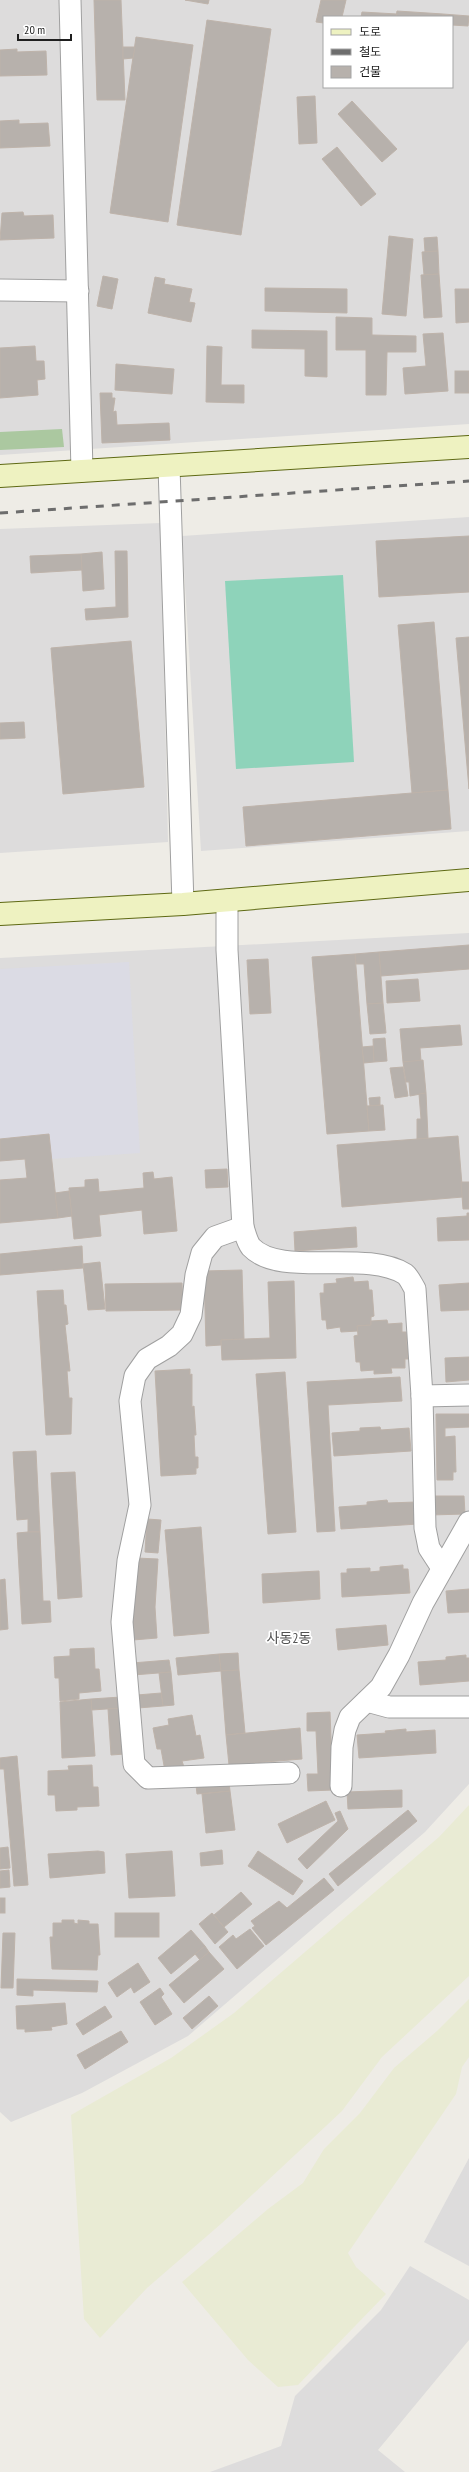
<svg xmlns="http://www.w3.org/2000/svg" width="469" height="2472" font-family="'PT Sans Narrow','Noto Sans KR',sans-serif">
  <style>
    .residential { fill: #dddcdc; fill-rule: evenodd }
    .farmland { fill: #e9ebd4 }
    .forest { fill: #abc8a0 }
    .pitch { fill: #8ed3ba }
    .plaza { fill: #dbdbe4 }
    .building { fill: #b7b1ac; stroke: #beb3aa }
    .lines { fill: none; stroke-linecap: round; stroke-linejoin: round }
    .street-casing { stroke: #a0a0a0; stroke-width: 23 }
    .secondary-casing { stroke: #5e6913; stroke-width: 24 }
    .street { stroke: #fff; stroke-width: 21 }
    .secondary { stroke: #eef2c1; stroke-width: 22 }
    .rail { stroke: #6d6d6d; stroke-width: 3; stroke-dasharray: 8 8; stroke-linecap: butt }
    .labels { text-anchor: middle; stroke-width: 3.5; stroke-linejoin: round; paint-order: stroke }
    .quarter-label { font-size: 14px; fill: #525252; stroke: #fff }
  </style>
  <rect width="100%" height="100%" fill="#eeece6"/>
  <g class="residential">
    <path d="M0,0H469V424L0,455ZM324,17H452V87H324Z"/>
    <path d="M469,517V831L201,851L182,536Z"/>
    <path d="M161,523L168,842L0,853V529Z"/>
    <path d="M469,933V1784L425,1832L188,2036L82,2093L11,2122L0,2112V958Z"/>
    <path d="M469,2158V2266L424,2242Z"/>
    <path d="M410,2266L469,2300V2340L378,2450L405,2472H210L281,2446L295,2396L381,2310Z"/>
  </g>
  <g class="farmland">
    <path d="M469,1805V1976L382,2057L342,2111L222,2223L147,2288L100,2338L84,2319L71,2115L171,2058L234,2013L439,1837Z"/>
    <path d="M469,1999V2057L462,2067L456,2094L348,2253L356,2267L386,2294L298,2385L278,2387L248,2360L182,2282L268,2209L303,2183L324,2149L360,2113L394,2068L437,2031Z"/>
  </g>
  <path class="forest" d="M62,429L64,447L0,450V432Z"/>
  <path class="pitch" d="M343,575L354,762L236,769L225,581Z"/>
  <path class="plaza" d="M129,962L140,1153L51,1159L0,1139V969Z"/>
  <g class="building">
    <path d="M94,0H121L125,100H97Z"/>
    <path d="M185,0H209L208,4Z"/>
    <path d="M321,0H346L342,17H324V23L316,22Z"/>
    <path d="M397,11L443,14V17H396Z"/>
    <path d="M362,12L397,14L396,17H361Z"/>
    <path d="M443,14L469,16L468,26L452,25V17H443Z"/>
    <path d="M207,20L271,29L241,235L177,225Z"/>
    <path d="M136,37L193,45L168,222L110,213Z"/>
    <path d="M123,47H135L133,58L123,59Z"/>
    <path d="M17,49V52L46,51L47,75L0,76V50Z"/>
    <path d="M315,96L317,143L299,144L297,97Z"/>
    <path d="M352,101L397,149L382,162L338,114Z"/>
    <path d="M19,120V124L48,123L50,146L0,148V121Z"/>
    <path d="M337,147L376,194L361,206L322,159Z"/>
    <path d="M23,212L24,216L53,215L54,238L0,240L2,213Z"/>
    <path d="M389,236L413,239L406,316L382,314Z"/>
    <path d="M437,237L438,251L425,252L424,238Z"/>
    <path d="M438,251L439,274L424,275L422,252Z"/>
    <path d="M439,274L442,317L424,318L421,275Z"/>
    <path d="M103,276L118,279L112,309L97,306Z"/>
    <path d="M155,277L165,279L164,284L192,289L189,302L195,303L191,322L148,313Z"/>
    <path d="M265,288L347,289V313L265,311Z"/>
    <path d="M455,289H469V322L456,323Z"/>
    <path d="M336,317L372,318V335L416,336V352H387L386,395H366V350H336Z"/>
    <path d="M252,330L327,331V377L305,376V349L252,348Z"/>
    <path d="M443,333L448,391L405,394L403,368L426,366L423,334Z"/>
    <path d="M35,346L36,361H44L45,379L37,380L38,395L0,398V348Z"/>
    <path d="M207,346L222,347L221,385H244V403L206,402Z"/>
    <path d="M116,364L174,369L172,394L115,390Z"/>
    <rect x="455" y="371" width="14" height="22"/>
    <path d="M100,393H112V398H115L113,412L116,411L117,425L169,423L170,440L102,443Z"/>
    <path d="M469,536V592L379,597L376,541Z"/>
    <path d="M115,551H127L128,617L86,620L85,609L116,607Z"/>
    <path d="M102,552L104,589L83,591L81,554Z"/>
    <path d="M81,554L82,570L31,573L30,556Z"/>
    <path d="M434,622L448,790L412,793L398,625Z"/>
    <path d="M469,637V789L456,638Z"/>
    <path d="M131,641L144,787L63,794L51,648Z"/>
    <path d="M24,722L25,738L0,739V723Z"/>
    <path d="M448,790L451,829L246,846L243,807Z"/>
    <path d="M469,945V969L381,976L379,952Z"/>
    <path d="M379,952L383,1003L367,1004L364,964H356L355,954Z"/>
    <path d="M355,954L369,1131L327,1134L312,957Z"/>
    <path d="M268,959L271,1013L250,1014L247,960Z"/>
    <path d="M418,979L420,1001L387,1003L386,981Z"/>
    <path d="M383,1003L386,1033L370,1034L367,1004Z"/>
    <path d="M460,1025L462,1045L420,1048L421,1061L403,1062L400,1029Z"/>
    <path d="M385,1038L387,1061L374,1062L373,1039Z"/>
    <path d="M373,1046L374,1062L364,1063L362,1047Z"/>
    <path d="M423,1060L426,1093L410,1096L409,1082H406L403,1062Z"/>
    <path d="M403,1067L408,1096L395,1098L390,1068Z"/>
    <path d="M426,1093L428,1138L417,1139V1119H421L419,1094Z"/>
    <path d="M380,1097V1105L370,1106L369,1098Z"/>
    <path d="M383,1105L385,1130L369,1131L367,1106Z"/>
    <path d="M49,1134L58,1218L0,1223V1180L27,1178L25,1159L0,1161V1139Z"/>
    <path d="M458,1136L463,1197L342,1207L337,1145Z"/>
    <path d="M227,1169L228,1187L206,1188L205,1170Z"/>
    <path d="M153,1172L154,1179L172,1177L177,1231L144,1234L142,1210L99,1215L101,1236L74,1239L69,1188L85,1187V1180L98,1179L99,1192L144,1188L143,1173Z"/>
    <path d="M461,1182H469V1209H463Z"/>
    <path d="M69,1191L72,1216L58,1218L55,1193Z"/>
    <path d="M467,1213H469V1240L438,1241L437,1218L467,1216Z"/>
    <path d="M356,1227L357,1247L295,1251L294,1232Z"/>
    <path d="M82,1246L83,1268L0,1275V1254Z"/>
    <path d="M100,1262L105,1309L88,1310L83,1264Z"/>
    <path d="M242,1270L244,1339L221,1340V1345L206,1346L204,1271Z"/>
    <path d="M353,1277L354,1282L368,1281L369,1290H372L374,1316L371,1317V1325L357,1326L358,1331L341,1332L340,1327L327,1329L326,1320H322L320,1293H324V1284L337,1283L336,1279Z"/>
    <path d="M294,1281L296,1358L222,1360L221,1340L270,1338L268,1282Z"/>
    <path d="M182,1283L183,1310L106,1311L105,1284Z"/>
    <path d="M469,1283V1310L441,1311L439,1285Z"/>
    <path d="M63,1290L64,1305H66L68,1324L65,1325L70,1371H67L69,1398H72L71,1434L46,1435L37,1291Z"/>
    <path d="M387,1320L388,1324L402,1323V1332H406L408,1359H405V1368H391L392,1373L374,1374V1370L361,1371L360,1362H356L354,1336L358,1335L357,1326L371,1325V1321Z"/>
    <path d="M469,1357V1380L446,1382L445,1358Z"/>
    <path d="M190,1369V1375L192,1374V1407L194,1406L196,1435H194L195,1457H198V1468H196V1474L161,1476L155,1371Z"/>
    <path d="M285,1372L296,1532L268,1534L256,1374Z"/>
    <path d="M400,1377L402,1401L328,1405L335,1531L317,1532L307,1382Z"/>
    <path d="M436,1414H469V1427L445,1428V1437L455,1436L456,1472H453V1480H437Z"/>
    <path d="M380,1427L381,1430L409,1428L411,1451L334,1456L332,1433L360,1431V1428Z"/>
    <path d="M36,1451L40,1532H28V1519L17,1520L13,1452Z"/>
    <path d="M75,1472L82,1597L58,1599L51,1473Z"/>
    <path d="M430,1496H464L465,1514L430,1515Z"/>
    <path d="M387,1500L388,1503L416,1502L418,1524L341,1529L339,1507L367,1505V1502Z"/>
    <path d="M147,1519L161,1520L158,1553L145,1552Z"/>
    <path d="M201,1527L209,1633L174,1636L165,1530Z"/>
    <path d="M28,1532H40L43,1601H50L51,1622L22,1624L17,1533Z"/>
    <path d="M136,1558L158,1559L155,1607L157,1638L133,1640L131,1608Z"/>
    <path d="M403,1565V1569H408L410,1593L342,1597L341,1573H347V1569L370,1568V1572L380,1571V1567Z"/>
    <path d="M319,1571L320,1599L263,1603L262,1574Z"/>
    <path d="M5,1579L8,1629L0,1630V1580Z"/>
    <path d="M469,1589V1612L448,1613L446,1591Z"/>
    <path d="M386,1625L388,1645L338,1650L336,1629Z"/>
    <path d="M94,1648L95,1669H99L101,1691L79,1693V1699L60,1701L59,1678H55L54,1657L70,1656V1649Z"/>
    <path d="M238,1653L239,1670L221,1671L219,1654Z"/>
    <path d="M219,1654L221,1671L178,1675L176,1658Z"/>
    <path d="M466,1655V1658H469V1681L420,1685L418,1662L446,1660V1657Z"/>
    <path d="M169,1660L171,1672L133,1675L132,1663Z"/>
    <path d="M239,1670L245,1733L226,1735L221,1671Z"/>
    <path d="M171,1672L174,1705L163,1706L159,1673Z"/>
    <path d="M161,1693L163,1706L138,1708L137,1695Z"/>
    <path d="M121,1697V1708L92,1710L91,1699Z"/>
    <path d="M91,1699L95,1756L62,1758L60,1702Z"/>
    <path d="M121,1708L125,1754L111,1755L108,1709Z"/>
    <path d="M330,1712L333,1790L308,1791L307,1774H318L316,1731H307V1713Z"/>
    <path d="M192,1715L196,1736L200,1735L204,1758L182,1761L184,1767L165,1771L161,1749H157L153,1728L169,1725L168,1719Z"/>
    <path d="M300,1728L302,1759L229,1765L226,1735Z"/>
    <path d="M406,1729V1732L435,1730L436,1753L359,1758L357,1735L386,1733L385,1731Z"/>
    <path d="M17,1756L28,1885L14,1886L4,1769H0V1758Z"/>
    <path d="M92,1765L93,1787H98L99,1806L77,1807V1810L56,1811L55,1795H48V1771L69,1770L68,1766Z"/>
    <path d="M229,1782L230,1791L197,1794L196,1785Z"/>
    <path d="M402,1790V1807L348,1809L347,1792Z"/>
    <path d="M230,1791L235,1830L206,1833L202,1794Z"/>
    <path d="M326,1801L335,1820L287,1843L278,1824Z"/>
    <path d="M408,1810L417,1821L338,1886L329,1874Z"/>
    <path d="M340,1811L348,1829L307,1869L298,1859L338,1821L335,1813Z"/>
    <path d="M8,1847L10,1868L0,1869V1848Z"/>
    <path d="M222,1850L223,1864L201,1866L200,1853Z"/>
    <path d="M98,1851L104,1852L105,1873L50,1878L48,1854Z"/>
    <path d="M172,1851L175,1896L129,1898L126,1854Z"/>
    <path d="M258,1851L303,1881L293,1895L248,1866Z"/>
    <path d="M9,1870L10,1887L0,1888V1871Z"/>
    <path d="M324,1878L334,1890L266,1945L252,1928L255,1926L251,1921L279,1901L287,1908Z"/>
    <path d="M241,1892L252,1904L224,1927L214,1915Z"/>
    <rect x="0" y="1898" width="5" height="15"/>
    <rect x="115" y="1913" width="44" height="24"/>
    <path d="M212,1913L228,1932L215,1944L199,1924Z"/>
    <path d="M62,1920H74V1923L78,1924V1920L89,1921V1924H98L100,1955H98L97,1970L52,1969L50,1937H53V1923H62Z"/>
    <path d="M250,1929L264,1946L237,1969L219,1947L233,1935L236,1939Z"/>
    <path d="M191,1930L205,1946L171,1974L158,1958Z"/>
    <path d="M3,1933H15L13,1988H1Z"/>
    <path d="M205,1946L209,1952L200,1960L195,1954Z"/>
    <path d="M209,1952L224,1969L184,2003L169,1985Z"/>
    <path d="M138,1963L150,1982L134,1993L131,1987L117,1997L108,1983Z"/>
    <path d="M17,1979L98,1981L97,1992L33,1990V1996L17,1995Z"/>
    <path d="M160,1988L164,1994L161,1997L172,2014L155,2025L140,2002Z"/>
    <path d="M209,1996L218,2006L192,2029L183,2018Z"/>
    <path d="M65,2003L67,2024L51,2027L52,2030L25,2032V2029H17L16,2006Z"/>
    <path d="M105,2006L112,2017L83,2035L76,2024Z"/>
    <path d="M121,2031L128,2042L85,2069L77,2055Z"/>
  </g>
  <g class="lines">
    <g class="street-casing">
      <g id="street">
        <path d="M70,0L82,471"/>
        <path d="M0,290L78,291"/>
        <path d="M169,466L183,904"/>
        <path d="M227,900V950L243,1227L215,1237L202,1253L196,1275L191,1315L182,1334L169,1346L147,1359L135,1376L130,1401L140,1505L128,1561L122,1622L134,1764L148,1778L289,1773"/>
        <path d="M243,1227C245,1233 247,1242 251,1247C280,1278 365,1249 405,1274C409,1277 412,1284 415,1289L422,1396L425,1528L429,1548L442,1568"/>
        <path d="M422,1396L469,1395"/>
        <path d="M367,1701L389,1707H469"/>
        <path d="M341,1786L342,1747L345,1730L350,1717L381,1687L399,1655L423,1603L469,1522"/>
      </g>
    </g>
    <g class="secondary-casing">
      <g id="secondary">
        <path d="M0,476L469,447"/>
        <path d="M0,914L183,904L469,880"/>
      </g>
    </g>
    <use href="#street" class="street"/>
    <use href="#secondary" class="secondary"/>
    <path class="rail" d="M0,513L469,481"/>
  </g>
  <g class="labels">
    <g class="quarter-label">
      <text x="289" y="1643">사동2동</text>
    </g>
  </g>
  <rect x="323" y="16" width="130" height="72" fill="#ffffff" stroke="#a5a5a5"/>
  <rect x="331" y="29" width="20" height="6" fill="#eef2c1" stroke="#a5a5a5"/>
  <text x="359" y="36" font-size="12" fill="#1f1f1f">도로</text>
  <rect x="331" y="49" width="20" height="6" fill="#6d6d6d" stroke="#a5a5a5"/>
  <text x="359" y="56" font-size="12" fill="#1f1f1f">철도</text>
  <rect x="331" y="66" width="20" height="12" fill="#b7b1ac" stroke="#a5a5a5"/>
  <text x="359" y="76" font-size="12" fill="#1f1f1f">건물</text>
  <path d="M18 34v6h53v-6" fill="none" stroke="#1f1f1f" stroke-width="2"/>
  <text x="24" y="34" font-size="12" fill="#1f1f1f" stroke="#ffffff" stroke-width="3" paint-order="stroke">20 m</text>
</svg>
